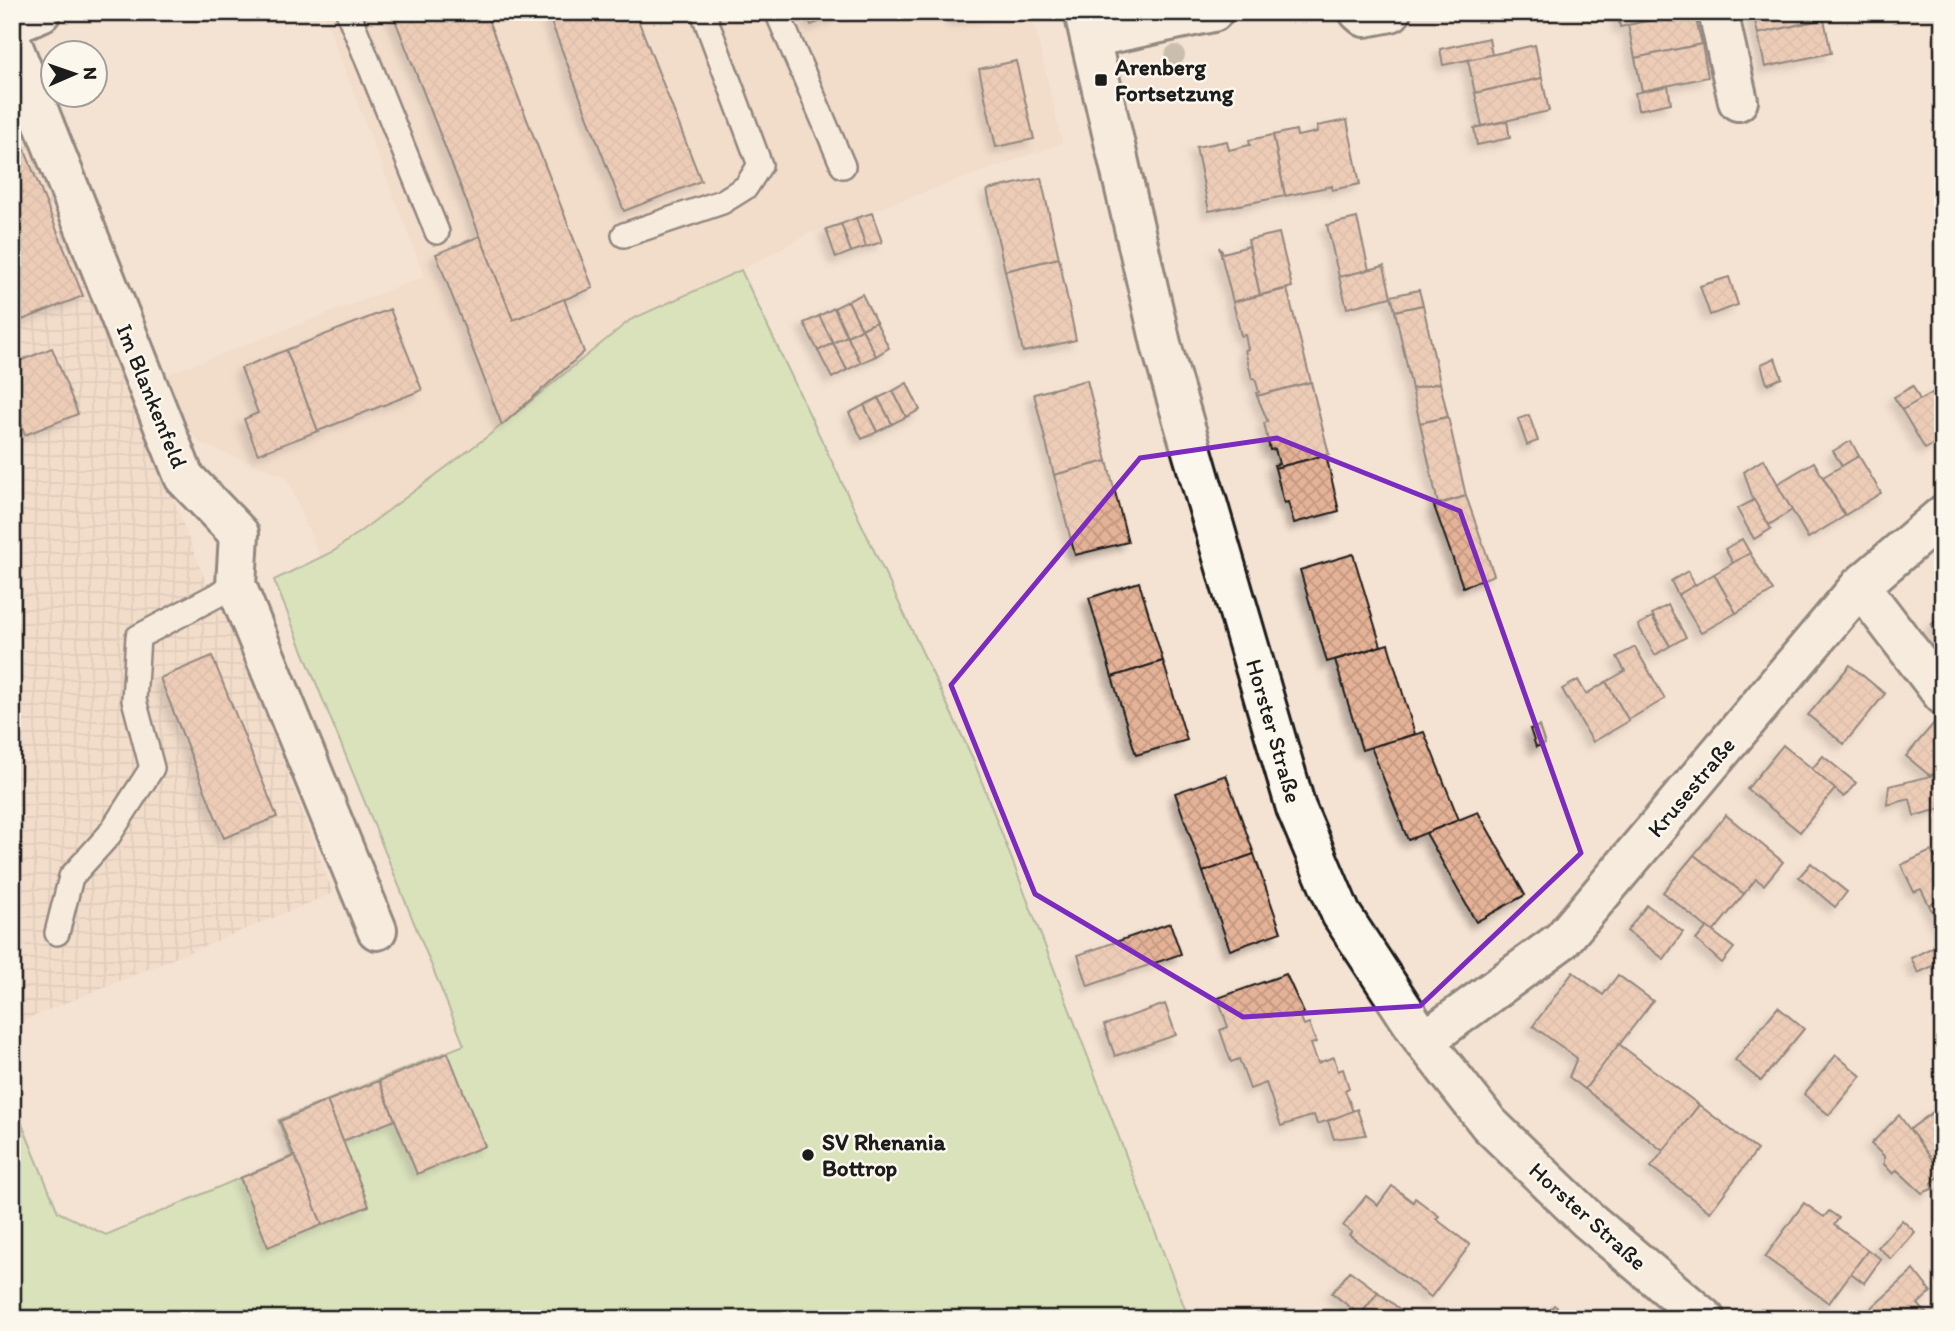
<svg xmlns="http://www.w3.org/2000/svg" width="1955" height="1331" font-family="Itim,sans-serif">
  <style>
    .built { fill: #efd4c0 }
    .industrial { fill: url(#industrial-grid) }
    .green { fill: #b8e3a1; stroke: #6a805e; stroke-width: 2 }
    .building { fill: url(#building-cross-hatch); stroke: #1c1c1c; stroke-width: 2; filter: url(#shadow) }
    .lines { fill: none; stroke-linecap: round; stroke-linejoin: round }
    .service-casing { stroke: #1c1c1c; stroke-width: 28 }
    .minor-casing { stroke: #1c1c1c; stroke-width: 44 }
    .secondary-casing { stroke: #1c1c1c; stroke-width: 44 }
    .service { stroke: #fbf7ec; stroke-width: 23 }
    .minor { stroke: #fbf7ec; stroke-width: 38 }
    .secondary { stroke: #fbf7ec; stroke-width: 38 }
    .tree { fill: #979684 }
    .marked { fill: none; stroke: #7b2cbf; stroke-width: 5; stroke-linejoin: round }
    .poi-dot { fill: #1c1c1c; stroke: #fbf7ec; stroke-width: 2.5 }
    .labels { text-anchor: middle; stroke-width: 5; stroke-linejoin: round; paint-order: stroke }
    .poi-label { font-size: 23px; font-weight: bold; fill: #1c1c1c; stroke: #fbf7ec; text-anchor: start }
    .street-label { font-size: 23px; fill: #1c1c1c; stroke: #fbf7ec }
  </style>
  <defs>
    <pattern id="industrial-grid" width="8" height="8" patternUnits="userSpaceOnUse" patternTransform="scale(1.75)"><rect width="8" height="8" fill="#efd4c0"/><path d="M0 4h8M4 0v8" fill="none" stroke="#ccb5a4"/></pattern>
    <pattern id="building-cross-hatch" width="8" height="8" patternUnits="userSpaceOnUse" patternTransform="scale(1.75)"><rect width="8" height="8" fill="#e4b296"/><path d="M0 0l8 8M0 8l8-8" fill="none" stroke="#c39881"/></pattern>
    <filter id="shadow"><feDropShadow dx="-6" dy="6" stdDeviation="3.5" flood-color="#0004"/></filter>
  </defs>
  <rect width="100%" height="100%" fill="#f4e2d2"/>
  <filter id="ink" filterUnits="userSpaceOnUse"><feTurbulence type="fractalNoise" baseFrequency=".0143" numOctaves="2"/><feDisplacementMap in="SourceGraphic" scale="14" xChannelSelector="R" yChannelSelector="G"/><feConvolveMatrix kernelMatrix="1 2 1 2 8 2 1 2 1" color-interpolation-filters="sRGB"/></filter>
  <g filter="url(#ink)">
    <path class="built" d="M323,12H1031L1062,143L809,233L741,270L630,320L488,436L334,551L320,557L287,477L201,443L183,423L164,376L425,277Z"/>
    <path class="industrial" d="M12,87L217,611L225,609L333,893L12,1025Z"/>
    <path class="green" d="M741,270L973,759L1189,1319H12V1100L58,1212L106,1235L292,1156L278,1120L464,1045L274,580L334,551L488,436L630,320Z"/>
    <g class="building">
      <path d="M392,12H485L593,288L513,320Z"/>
      <path d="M550,12H568L552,18Z"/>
      <path d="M568,12H635L701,181L624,211L550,19Z"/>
      <path d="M806,12H846L811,25Z"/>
      <path d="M951,12H991L955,20Z"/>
      <path d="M1617,12H1651L1653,20L1620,27Z"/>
      <path d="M1687,12H1694L1702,44L1635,58L1628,25Z"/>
      <path d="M1753,12H1822L1824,19L1758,34Z"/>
      <path d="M1824,19L1831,53L1765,67L1758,34Z"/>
      <path d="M1489,38L1492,55L1443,65L1440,49Z"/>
      <path d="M1702,44L1708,77L1642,91L1635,58Z"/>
      <path d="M1535,45L1542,78L1475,93L1468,60Z"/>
      <path d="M1016,61L1034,139L996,147L979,69Z"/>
      <path d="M1542,78L1549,111L1482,126L1475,93Z"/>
      <path d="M1668,86L1671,103L1638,110L1635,93Z"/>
      <path d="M12,118L83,296L12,324Z"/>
      <path d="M1347,120L1360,184L1332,190V186L1285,196L1273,135L1296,130L1297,136L1318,132L1317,126Z"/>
      <path d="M1507,121L1510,138L1477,145L1474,128Z"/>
      <path d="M1273,135L1285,196L1209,211L1196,147L1227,141L1229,150L1250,145L1249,140Z"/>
      <path d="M1041,178L1059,258L1005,271L987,190Z"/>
      <path d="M872,213L882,242L866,247L856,218Z"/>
      <path d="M856,218L866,247L851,252L841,224Z"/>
      <path d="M1357,218L1369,270L1339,277L1327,225Z"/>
      <path d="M841,224L851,252L836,258L826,229Z"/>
      <path d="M1279,233L1292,287L1260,295L1248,240Z"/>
      <path d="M480,236L513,320L564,299L584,352L502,425L436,254Z"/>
      <path d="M1249,246L1260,295L1233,302L1219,247L1223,253Z"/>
      <path d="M1059,258L1076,340L1023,352L1005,271Z"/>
      <path d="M1384,266L1391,297L1347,308L1339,277Z"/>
      <path d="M1729,277L1738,305L1710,315L1700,286Z"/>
      <path d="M1287,289L1311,382L1257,396L1256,393L1259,392L1255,378L1252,379L1245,350L1248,349L1245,335L1241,336L1233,302Z"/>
      <path d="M1419,290L1423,305L1395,311L1391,296Z"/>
      <path d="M862,294L876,322L862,329L848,301Z"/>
      <path d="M848,301L862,329L847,336L834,308Z"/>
      <path d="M1423,305L1440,383L1412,389L1395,311Z"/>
      <path d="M834,308L847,336L833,343L819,316Z"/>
      <path d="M390,309L422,390L318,431L286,350Z"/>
      <path d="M819,316L833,343L818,351L804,323Z"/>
      <path d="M876,322L889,348L876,356L862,329Z"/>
      <path d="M862,329L876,356L861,363L847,336Z"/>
      <path d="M847,336L861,363L847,370L833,343Z"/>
      <path d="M833,343L847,370L832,378L818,351Z"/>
      <path d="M52,348L78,414L25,435L12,398V364Z"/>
      <path d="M286,350L318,431L258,454L244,419L258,413L241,368Z"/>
      <path d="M1775,358L1782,378L1767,384L1761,364Z"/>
      <path d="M1087,380L1107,461L1054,475L1034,394Z"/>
      <path d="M1311,382L1329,454L1275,468L1274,465L1279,464L1275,449L1270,450L1264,423L1268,422L1257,396Z"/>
      <path d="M907,383L920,410L906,417L893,391Z"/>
      <path d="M1440,383L1448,417L1420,423L1412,389Z"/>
      <path d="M1913,386L1920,400L1902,410L1894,397Z"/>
      <path d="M1939,389L1943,395V439L1925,449L1902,410Z"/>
      <path d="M893,391L906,417L892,424L878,398Z"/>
      <path d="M12,398L20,418L12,421Z"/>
      <path d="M878,398L892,424L877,432L864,405Z"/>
      <path d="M864,405L877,432L862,439L849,413Z"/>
      <path d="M1529,415L1538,441L1527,445L1518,419Z"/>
      <path d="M1448,417L1466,496L1438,504L1420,423Z"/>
      <path d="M1851,441L1859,456L1842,466L1833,451Z"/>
      <path d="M1326,455L1339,511L1294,523L1288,502L1284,503L1275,468Z"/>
      <path d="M1859,456L1881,493L1845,515L1823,477Z"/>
      <path d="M1764,459L1792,510L1769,525L1753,499L1744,472Z"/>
      <path d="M1107,461L1128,542L1075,555L1054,475Z"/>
      <path d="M1814,462L1845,516L1808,538L1777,484Z"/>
      <path d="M1466,496L1494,575L1463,587L1434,506Z"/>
      <path d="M1754,500L1771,529L1754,539L1737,509Z"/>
      <path d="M1742,539L1750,553L1733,563L1725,549Z"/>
      <path d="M1750,553L1773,591L1736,613L1714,574Z"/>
      <path d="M1353,554L1381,646L1327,662L1300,570Z"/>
      <path d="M1688,571L1695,585L1678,595L1671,581Z"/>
      <path d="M1714,574L1736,613L1701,633L1678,595Z"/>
      <path d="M1139,582L1163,661L1112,677L1089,598Z"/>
      <path d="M1668,605L1686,637L1670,646L1652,614Z"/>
      <path d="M1943,615V642L1931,625Z"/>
      <path d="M1652,617L1670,646L1655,655L1638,625Z"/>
      <path d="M1388,644L1415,734L1362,750L1335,660Z"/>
      <path d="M1635,647L1665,699L1628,720L1606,682L1625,671L1617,657Z"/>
      <path d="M212,656L277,817L224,838L160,678Z"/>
      <path d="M1163,661L1187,740L1136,755L1112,677Z"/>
      <path d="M1850,665L1885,694L1844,744L1808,715Z"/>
      <path d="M1578,680L1586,694L1606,682L1629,721L1593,742L1562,689Z"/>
      <path d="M1934,723L1943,734V772L1929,775L1906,756Z"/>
      <path d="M1539,726L1545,744L1536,747L1530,729Z"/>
      <path d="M1424,732L1459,820L1408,840L1371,747Z"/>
      <path d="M1783,745L1836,788L1800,832L1747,789Z"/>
      <path d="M1823,756L1856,783L1844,797L1812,769Z"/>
      <path d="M1939,774L1943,808L1914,816L1910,799L1887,805L1889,786Z"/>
      <path d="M1226,775L1254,854L1203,872L1175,793Z"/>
      <path d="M1478,812L1525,895L1476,922L1426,833Z"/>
      <path d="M1726,815L1783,862L1764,885L1756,879L1744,894L1694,855Z"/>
      <path d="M1931,851L1935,858L1943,854V898L1929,905L1921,889L1914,892L1901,865Z"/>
      <path d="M1254,854L1281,932L1230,950L1203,872Z"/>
      <path d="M1694,855L1744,894L1714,931L1716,935L1663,892Z"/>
      <path d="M1811,863L1847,892L1835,907L1799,877Z"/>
      <path d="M1943,898V933L1929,905Z"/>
      <path d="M1647,905L1683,932L1664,959L1627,931Z"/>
      <path d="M1170,923L1181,954L1088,986L1078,955Z"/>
      <path d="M1707,927L1734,948L1722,963L1696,940Z"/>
      <path d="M1943,942V961L1918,973L1911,958Z"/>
      <path d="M1573,972L1603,995L1618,975L1653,1001L1585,1089L1569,1077L1577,1058L1533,1026Z"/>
      <path d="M1286,974L1304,1013L1300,1015L1304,1025L1309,1023L1316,1042L1311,1044L1318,1063L1334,1057L1338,1071L1343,1069L1349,1088L1345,1090L1353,1112L1317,1124L1314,1115L1281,1126L1266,1083L1250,1089L1239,1059L1231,1062L1220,1030L1228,1027L1218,998Z"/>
      <path d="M1165,1004L1176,1035L1115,1056L1104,1025Z"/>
      <path d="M1778,1007L1804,1029L1761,1081L1735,1060Z"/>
      <path d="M1619,1044L1699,1105L1663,1151L1585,1089Z"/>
      <path d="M448,1053L485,1146L417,1174L379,1081Z"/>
      <path d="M1836,1055L1861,1076L1829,1115L1804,1094Z"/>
      <path d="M379,1081L395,1120L343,1141L327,1101Z"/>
      <path d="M327,1101L369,1206L322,1225L280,1121Z"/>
      <path d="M1699,1105L1757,1150L1710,1212L1651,1167Z"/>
      <path d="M1941,1106L1943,1109V1175L1909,1130Z"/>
      <path d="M1357,1109L1366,1135L1334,1139L1328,1121Z"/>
      <path d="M1899,1115L1942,1173L1932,1183V1189L1922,1193L1897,1170L1893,1174L1884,1164V1156L1871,1144Z"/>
      <path d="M295,1156L322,1225L268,1247L240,1178Z"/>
      <path d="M1392,1186L1413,1202L1415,1198L1439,1216L1436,1219L1470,1245L1431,1297L1349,1235L1352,1232L1343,1226L1366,1196L1378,1205Z"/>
      <path d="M1804,1203L1824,1217L1829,1211L1839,1218L1834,1225L1868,1250L1829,1303L1765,1257Z"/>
      <path d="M1902,1220L1915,1232L1891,1259L1878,1247Z"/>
      <path d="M1868,1250L1881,1259L1864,1283L1851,1273Z"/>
      <path d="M1914,1270L1931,1292L1918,1304L1931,1319H1859Z"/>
      <path d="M1350,1271L1378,1292L1360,1315L1332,1293Z"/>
      <path d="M1378,1292L1406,1314L1402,1319H1372L1363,1312Z"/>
      <path d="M1554,1305L1572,1319H1544Z"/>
      <path d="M1363,1312L1372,1319H1357Z"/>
    </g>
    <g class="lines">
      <g class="service-casing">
        <g id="service">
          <path d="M348,12L437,232"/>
          <path d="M777,12L843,166"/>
          <path d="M624,235L722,202L746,187L760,165L703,12"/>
          <path d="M57,933L71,877L109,835L152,768L134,700L138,637L236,585"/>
        </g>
      </g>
      <g class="minor-casing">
        <g id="minor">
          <path d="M1359,12L1365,17L1391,12"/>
          <path d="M1718,12L1738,101"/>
          <path d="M12,24L41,12"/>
          <path d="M1090,38L1213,12"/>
          <path d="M12,44L184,477L239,534L236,585L377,930"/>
          <path d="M1860,586L1943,695"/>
          <path d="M1424,1041L1562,940L1860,586L1943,515"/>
        </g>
      </g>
      <g class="secondary-casing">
        <path id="secondary" d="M1084,12L1162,348L1296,808L1341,914L1424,1041L1489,1124L1588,1220L1705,1319"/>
      </g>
      <use href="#service" class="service"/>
      <use href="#minor" class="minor"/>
      <use href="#secondary" class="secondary"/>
    </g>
    <circle class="tree" cx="1175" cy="55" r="10"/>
  </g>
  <path d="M0 0H1955V1331H0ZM1277,438L1460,511L1581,853L1420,1006L1243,1017L1035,894L951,685L1140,458Z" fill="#f4e2d2" fill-opacity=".55" fill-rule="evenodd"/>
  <path class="marked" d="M1277,438L1460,511L1581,853L1420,1006L1243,1017L1035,894L951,685L1140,458Z"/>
  <g class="poi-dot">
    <rect x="1094" y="73" width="14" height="14" rx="3.5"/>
    <circle cx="808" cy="1155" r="7"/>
  </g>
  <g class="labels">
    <g class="poi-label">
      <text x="1115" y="75">Arenberg<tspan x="1115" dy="26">Fortsetzung</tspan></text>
      <text x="822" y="1150">SV Rhenania<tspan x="822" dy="26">Bottrop</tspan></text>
    </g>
    <g class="street-label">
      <text transform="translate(152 396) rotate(68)" y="8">Im Blankenfeld</text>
      <text transform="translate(1274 731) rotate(74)" y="8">Horster Straße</text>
      <text transform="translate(1691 787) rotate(-50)" y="8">Krusestraße</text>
      <text transform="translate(1588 1216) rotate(42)" y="8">Horster Straße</text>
    </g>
  </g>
  <rect width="1955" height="1331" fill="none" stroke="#fbf7ec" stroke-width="42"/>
  <rect x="21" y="21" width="1913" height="1289" fill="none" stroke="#1c1c1c" stroke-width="2.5" filter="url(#ink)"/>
  <g transform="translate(74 74) rotate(88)"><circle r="33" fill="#fbf7ec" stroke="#a29f99" stroke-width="2"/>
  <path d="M0-5L12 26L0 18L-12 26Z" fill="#1c1c1c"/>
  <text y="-10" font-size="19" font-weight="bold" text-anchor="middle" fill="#1c1c1c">N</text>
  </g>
</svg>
